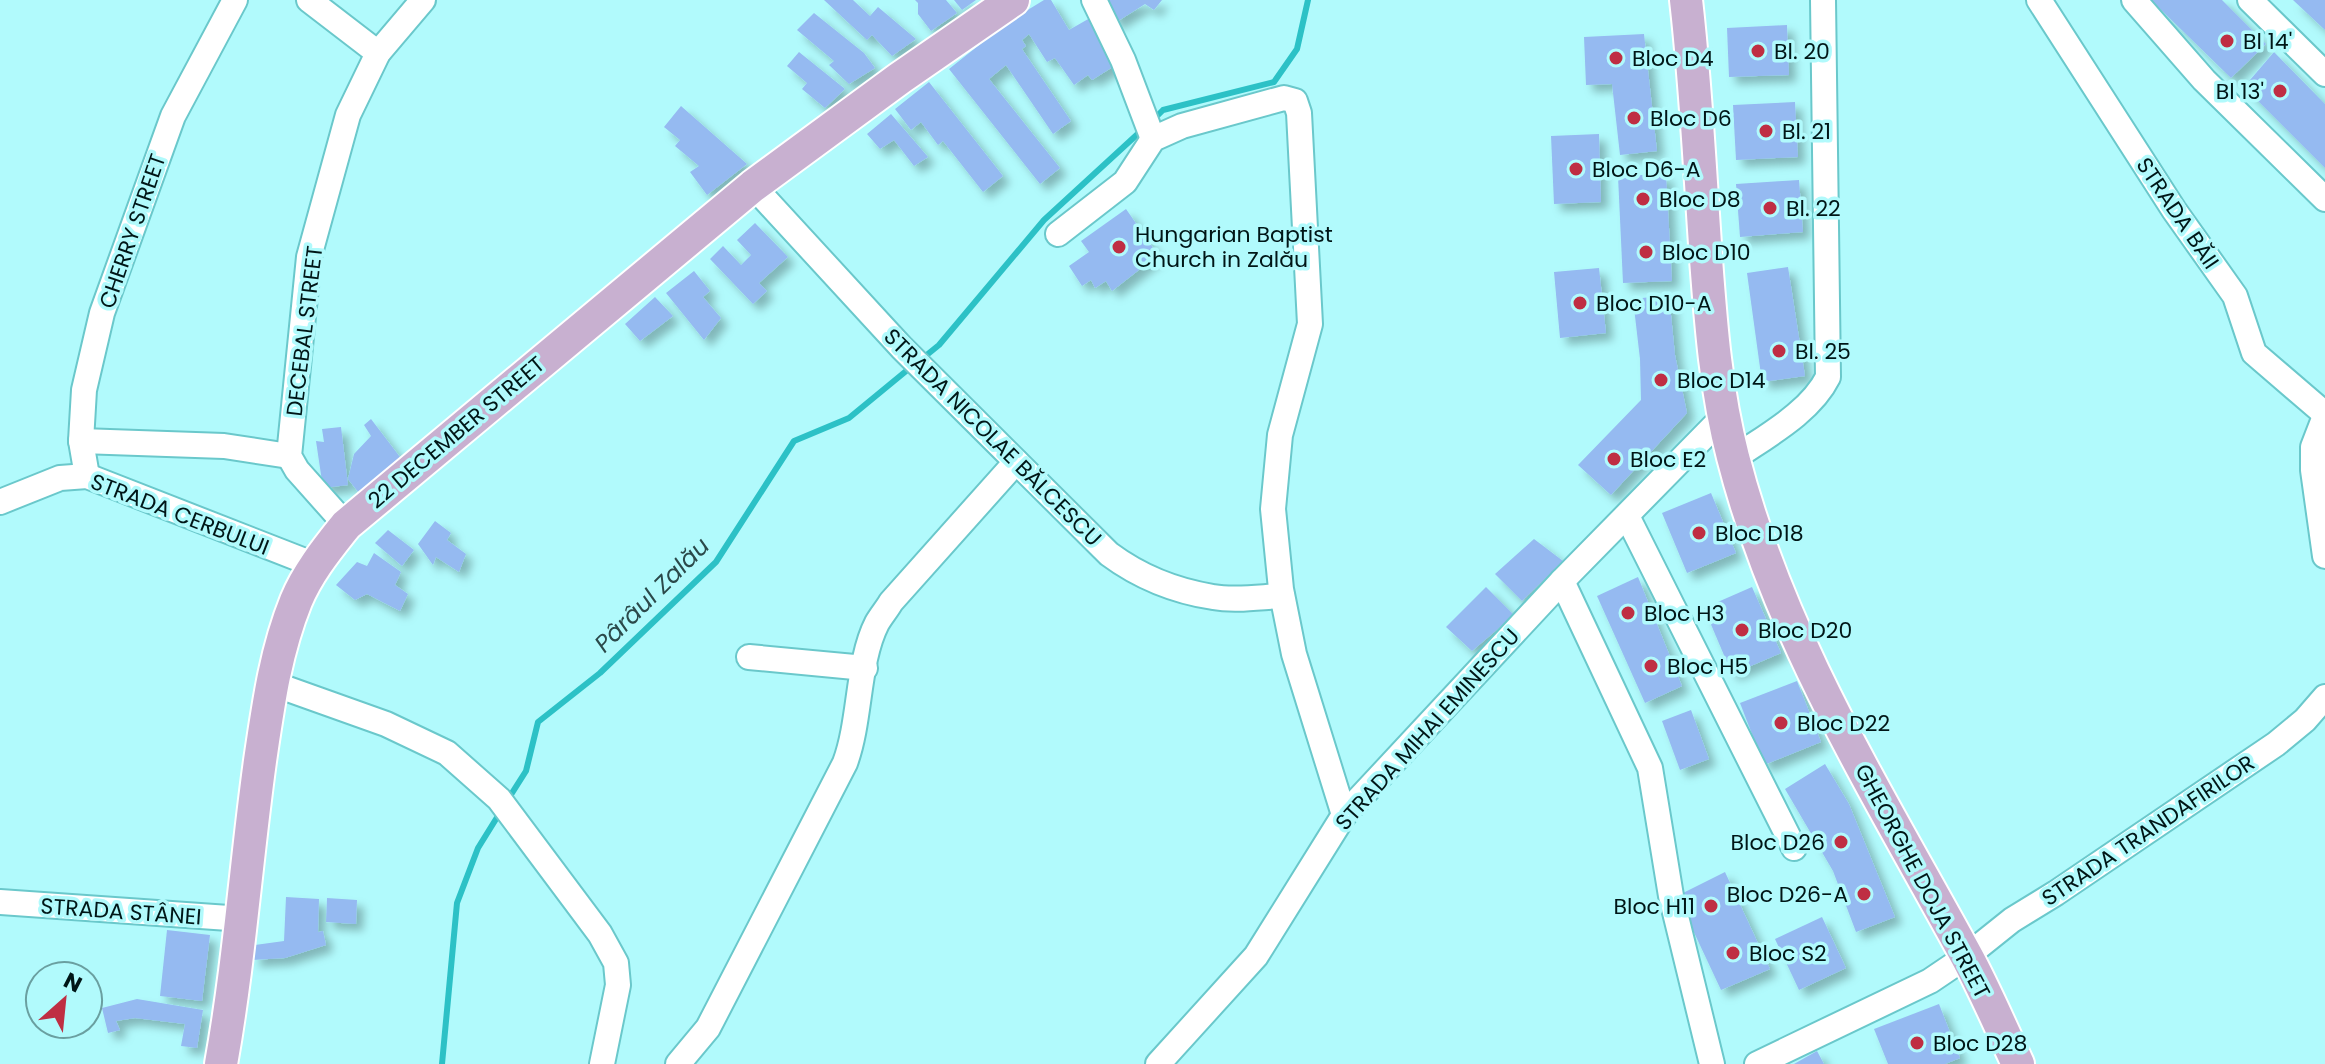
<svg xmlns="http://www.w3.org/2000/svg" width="2325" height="1064" font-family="Poppins,sans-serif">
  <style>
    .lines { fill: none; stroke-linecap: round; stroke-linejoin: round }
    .stream { stroke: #2cc1c6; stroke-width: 6 }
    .building { fill: #95baf1; filter: url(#shadow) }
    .minor-casing { stroke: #6ac8cb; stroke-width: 28 }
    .major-casing { stroke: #fff; stroke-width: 36 }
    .minor { stroke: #fff; stroke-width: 24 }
    .major { stroke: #c8b0d0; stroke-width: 32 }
    .poi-dot { fill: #bf2e43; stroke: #b1fafc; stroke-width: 3 }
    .labels { text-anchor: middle; stroke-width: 7; stroke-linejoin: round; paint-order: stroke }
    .poi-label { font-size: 22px; fill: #001617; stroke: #b1fafc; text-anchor: start }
    .street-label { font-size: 22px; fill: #001617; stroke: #b1fafc }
    .water-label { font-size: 24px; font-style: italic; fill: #2b494a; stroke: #b1fafc }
  </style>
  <defs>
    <filter id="shadow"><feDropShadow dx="7" dy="7" stdDeviation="4" flood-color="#0004"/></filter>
  </defs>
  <rect width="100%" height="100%" fill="#b1fafc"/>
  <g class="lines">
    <g class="stream">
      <path d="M1153,120L1163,110L1274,82L1297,49L1308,0"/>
      <path d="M923,358L939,345L1044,220L1142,130"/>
      <path d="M507,801L526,771L538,722L600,673L716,562L794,441L849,418L911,367"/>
      <path d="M442,1064L457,903L478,848L501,811"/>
    </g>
  </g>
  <g class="building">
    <path d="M824,0H853L870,16L878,7L916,39L892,56L872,35L867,40Z"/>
    <path d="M915,0H946L957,13L931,31L918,14V3Z"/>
    <path d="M954,0H976L962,10Z"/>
    <path d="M1044,0H1051L1069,30L1097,14L1119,63L1092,80L1088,75L1074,85L1055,58L1047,62L1029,34L1022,40L1026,46L1022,49L1071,121L1053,134L1006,65L989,79L1060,168L1040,184L949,69L1008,22Z"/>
    <path d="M1104,0H1162L1154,10L1145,4L1115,23Z"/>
    <path d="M2151,0H2222L2266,44L2231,78Z"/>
    <path d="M2293,0H2325V30Z"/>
    <path d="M814,13L864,53L875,68L849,84L829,65L834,61L797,30Z"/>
    <path d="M1787,25L1789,75L1729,77L1727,28Z"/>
    <path d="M1644,34L1657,151L1620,155L1612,84L1586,85L1584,37Z"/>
    <path d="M799,52L845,89L825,108L802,89L807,83L787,66Z"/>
    <path d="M2274,52L2325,104V168L2244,87Z"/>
    <path d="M929,82L1003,176L983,192L943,141L938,145L921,122L911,130L895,109Z"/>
    <path d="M1795,102L1798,157L1736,160L1733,105Z"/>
    <path d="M681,106L747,164L707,195L690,172L699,166L675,146L680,140L664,127Z"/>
    <path d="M891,114L928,157L914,166L894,140L880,149L867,134Z"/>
    <path d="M1599,134L1601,202L1554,204L1551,136Z"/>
    <path d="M1666,174L1672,281L1623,283L1618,176Z"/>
    <path d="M1799,180L1803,232L1740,237L1736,184Z"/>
    <path d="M1126,209L1158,255L1112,291L1106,281L1095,288L1091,280L1082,286L1069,266L1089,252L1081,241Z"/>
    <path d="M755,223L788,257L759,283L767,291L753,304L710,259L723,246L741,265L751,255L737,240Z"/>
    <path d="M1788,267L1805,376L1762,382L1747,273Z"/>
    <path d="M1599,268L1606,333L1560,338L1554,272Z"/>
    <path d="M694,271L710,291L703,297L721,318L704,340L666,293Z"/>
    <path d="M1669,295L1675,355L1687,413L1611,495L1578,465L1641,400L1640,359L1633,299Z"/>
    <path d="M655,297L673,316L640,341L625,324Z"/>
    <path d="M371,419L403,461L359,493L348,479L354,454L371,436L364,425Z"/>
    <path d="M341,427L348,485L323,488L316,441L324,442L322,429Z"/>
    <path d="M1711,493L1736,553L1687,573L1662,513Z"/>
    <path d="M435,521L451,533L447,540L466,554L459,572L436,557L433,565L418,544Z"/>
    <path d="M388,530L414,550L402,566L375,543Z"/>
    <path d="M1534,539L1563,561L1522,601L1495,574Z"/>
    <path d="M374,553L401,572L395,585L408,594L400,611L367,594L355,600L336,585L357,562L367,566Z"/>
    <path d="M1638,577L1682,686L1645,703L1597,596Z"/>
    <path d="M1486,587L1514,615L1472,651L1446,627Z"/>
    <path d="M1752,587L1781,653L1732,674L1704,608Z"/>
    <path d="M1797,681L1821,742L1764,765L1740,703Z"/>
    <path d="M1691,710L1709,759L1680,770L1662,721Z"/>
    <path d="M1825,764L1849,804L1895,917L1856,932L1833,871L1785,789Z"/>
    <path d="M1725,872L1770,969L1721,990L1677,896Z"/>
    <path d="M286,897L319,899L318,932L323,931L326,945L285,958L252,960L255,945L284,941Z"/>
    <path d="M327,898L357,900L356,924L326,922Z"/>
    <path d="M1822,917L1846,968L1799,990L1775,939Z"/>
    <path d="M167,930L210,935L202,1001L160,996Z"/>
    <path d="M137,999L203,1010L197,1048L181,1046L185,1024L135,1018L116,1021L120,1030L108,1033L102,1008Z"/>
    <path d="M1939,1004L1960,1058L1945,1064H1888L1874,1029Z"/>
    <path d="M1817,1051L1824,1064H1794Z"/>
  </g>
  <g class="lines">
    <g class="minor-casing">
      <g id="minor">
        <path d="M309,0L378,53"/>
        <path d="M1094,0L1123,60L1153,139"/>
        <path d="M2039,0L2174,210L2235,296L2254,353L2325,414"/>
        <path d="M2134,0L2204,80L2325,199"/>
        <path d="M2250,0L2325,74"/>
        <path d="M753,186L902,348L1109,554C1140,577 1175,591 1213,597C1235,601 1260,597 1282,596"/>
        <path d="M1058,234L1125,182L1153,139L1182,126L1284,98L1295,101L1299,113L1310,324L1280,435L1273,509L1281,589L1294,654L1344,815"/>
        <path d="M2325,416L2313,447V470L2325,556"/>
        <path d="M81,441L224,446L289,456"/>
        <path d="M1733,459C1766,436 1810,413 1828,377L1823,0"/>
        <path d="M87,476L81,441L84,390L102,313L173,116L235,0"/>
        <path d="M0,502L60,478L87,476L315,565"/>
        <path d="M1627,516L1794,848"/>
        <path d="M346,525L297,470L289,456L309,257L348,115L378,53L423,0"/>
        <path d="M1562,581L1650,768L1671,896L1712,1064"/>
        <path d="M749,657L865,668"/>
        <path d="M271,683L386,724L447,753L499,799L600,934L616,963L618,985L602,1064"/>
        <path d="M0,902L243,919"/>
        <path d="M678,1064L708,1028L845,763C861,720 857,662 877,623C881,616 887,609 891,602L1016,462"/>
        <path d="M1158,1064L1256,956L1344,815L1562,581L1723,417"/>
        <path d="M1757,1064L1930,981L1967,956L2012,920L2056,893L2276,744L2305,720L2325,697"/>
      </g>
    </g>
    <g class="major-casing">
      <g id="major">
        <path d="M1686,0C1696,86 1700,173 1706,259C1711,326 1716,392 1733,457C1779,637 1878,794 1966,955C1985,990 2001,1028 2018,1064"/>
        <path d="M221,1064C239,964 246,862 260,761C268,707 275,653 296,601C308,572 327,549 346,525L753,186L900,78L1013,0"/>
      </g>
    </g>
    <use href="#minor" class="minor"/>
    <use href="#major" class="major"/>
  </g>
  <g class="poi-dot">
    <circle cx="2227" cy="41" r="8"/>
    <circle cx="1758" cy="51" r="8"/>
    <circle cx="1616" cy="58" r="8"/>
    <circle cx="2280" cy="91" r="8"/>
    <circle cx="1634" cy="118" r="8"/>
    <circle cx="1766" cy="131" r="8"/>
    <circle cx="1576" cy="169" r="8"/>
    <circle cx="1643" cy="199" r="8"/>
    <circle cx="1770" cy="208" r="8"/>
    <circle cx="1119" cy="247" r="8"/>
    <circle cx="1646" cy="252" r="8"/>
    <circle cx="1580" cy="303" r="8"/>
    <circle cx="1779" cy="351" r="8"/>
    <circle cx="1661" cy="380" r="8"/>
    <circle cx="1614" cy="459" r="8"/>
    <circle cx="1699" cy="533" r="8"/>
    <circle cx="1628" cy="613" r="8"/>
    <circle cx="1742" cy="630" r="8"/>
    <circle cx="1651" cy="666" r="8"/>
    <circle cx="1781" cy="723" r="8"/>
    <circle cx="1841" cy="842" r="8"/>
    <circle cx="1864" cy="894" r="8"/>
    <circle cx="1711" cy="906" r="8"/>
    <circle cx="1733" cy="953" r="8"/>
    <circle cx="1917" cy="1043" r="8"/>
  </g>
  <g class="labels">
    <g class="poi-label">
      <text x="2243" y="49">Bl 14'</text>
      <text x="1774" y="59">Bl. 20</text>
      <text x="1632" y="66">Bloc D4</text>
      <text x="2264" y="99" text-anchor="end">Bl 13'</text>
      <text x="1650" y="126">Bloc D6</text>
      <text x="1782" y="139">Bl. 21</text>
      <text x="1592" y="177">Bloc D6-A</text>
      <text x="1659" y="207">Bloc D8</text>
      <text x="1786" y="216">Bl. 22</text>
      <text x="1135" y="242">Hungarian Baptist<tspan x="1135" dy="25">Church in Zalău</tspan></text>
      <text x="1662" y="260">Bloc D10</text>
      <text x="1596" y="311">Bloc D10-A</text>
      <text x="1795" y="359">Bl. 25</text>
      <text x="1677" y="388">Bloc D14</text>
      <text x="1630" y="467">Bloc E2</text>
      <text x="1715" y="541">Bloc D18</text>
      <text x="1644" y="621">Bloc H3</text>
      <text x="1758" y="638">Bloc D20</text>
      <text x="1667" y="674">Bloc H5</text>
      <text x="1797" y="731">Bloc D22</text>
      <text x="1825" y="850" text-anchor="end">Bloc D26</text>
      <text x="1848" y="902" text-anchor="end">Bloc D26-A</text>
      <text x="1695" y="914" text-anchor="end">Bloc H11</text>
      <text x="1749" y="961">Bloc S2</text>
      <text x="1933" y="1051">Bloc D28</text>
    </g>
    <g class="street-label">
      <text transform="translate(2178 213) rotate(56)" y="8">STRADA BĂII</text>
      <text transform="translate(132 231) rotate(-71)" y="8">CHERRY STREET</text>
      <text transform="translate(304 331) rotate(-83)" y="8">DECEBAL STREET</text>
      <text transform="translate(456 432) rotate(-40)" y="8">22 DECEMBER STREET</text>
      <text transform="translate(993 437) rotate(45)" y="8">STRADA NICOLAE BĂLCESCU</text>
      <text transform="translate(180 514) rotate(21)" y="8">STRADA CERBULUI</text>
      <text transform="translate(1427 729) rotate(-48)" y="8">STRADA MIHAI EMINESCU</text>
      <text transform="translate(2148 830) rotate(-34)" y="8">STRADA TRANDAFIRILOR</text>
      <text transform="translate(1923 881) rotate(62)" y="8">GHEORGHE DOJA STREET</text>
      <text transform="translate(121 911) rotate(4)" y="8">STRADA STÂNEI</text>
    </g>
    <g class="water-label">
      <text transform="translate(652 595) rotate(-45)" y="8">Pârâul Zalău</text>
    </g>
  </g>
  <g transform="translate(64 1000) rotate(27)"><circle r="38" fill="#b1fafc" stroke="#6a9fa0" stroke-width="2"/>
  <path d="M0-6L14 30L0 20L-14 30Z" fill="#bf2e43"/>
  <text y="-12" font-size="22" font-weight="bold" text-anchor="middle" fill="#001617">N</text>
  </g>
</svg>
